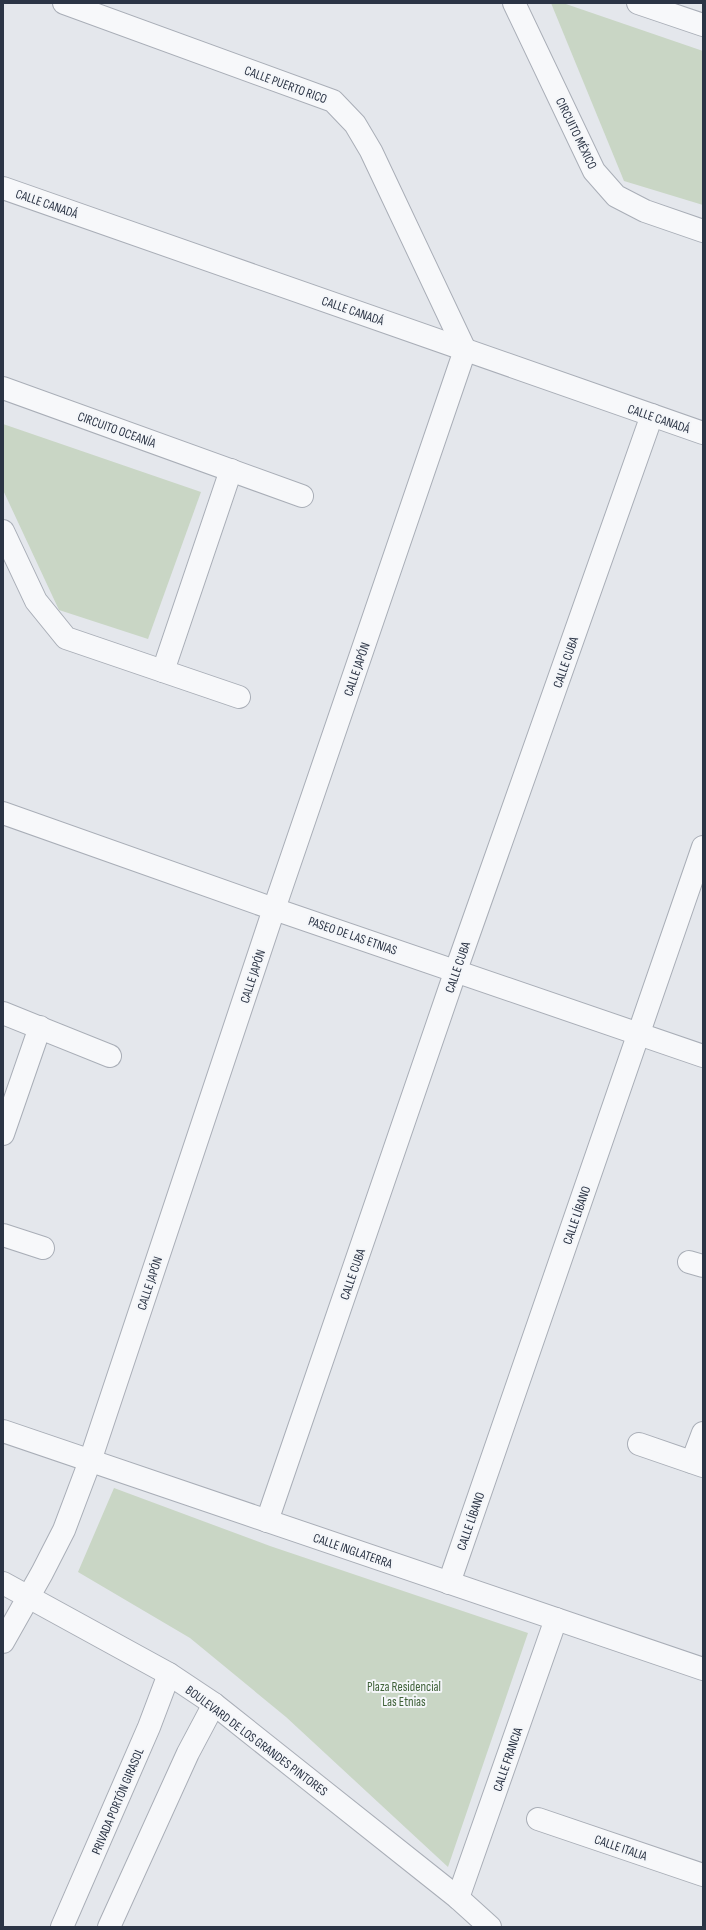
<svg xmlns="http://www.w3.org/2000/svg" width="706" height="1930" font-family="'Sofia Sans Condensed',sans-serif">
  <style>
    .green { fill: #c9d6c5 }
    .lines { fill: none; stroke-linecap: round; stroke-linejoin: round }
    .minor-casing { stroke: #a9aeb7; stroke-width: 24 }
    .tertiary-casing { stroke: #a9aeb7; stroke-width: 24 }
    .minor { stroke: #f7f8fa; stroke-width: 22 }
    .tertiary { stroke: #f7f8fa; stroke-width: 22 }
    .labels { text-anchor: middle; stroke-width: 4; stroke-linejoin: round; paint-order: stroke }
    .street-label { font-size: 13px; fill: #2b3445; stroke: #f4f6f9 }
    .park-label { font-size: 13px; fill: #3f6138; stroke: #f4f6f9 }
  </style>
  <rect width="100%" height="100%" fill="#e4e7ec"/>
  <g class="green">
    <path d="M551,3H563L703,51V205L624,181Z"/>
    <path d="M3,424L201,492L148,639L59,610L3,490Z"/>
    <path d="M114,1488L270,1546L528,1633L448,1867L286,1717L190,1638L78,1572Z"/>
  </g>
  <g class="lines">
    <g class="minor-casing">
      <g id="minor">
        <path d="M514,3L594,171L616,196L645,211L703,231"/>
        <path d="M638,3L703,25"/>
        <path d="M3,188L703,433"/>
        <path d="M3,388L302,496"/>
        <path d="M3,531L36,601L66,638L239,697"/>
        <path d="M163,671L231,470"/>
        <path d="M3,813L274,909L703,1056"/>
        <path d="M3,1013L110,1056"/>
        <path d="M3,1134L40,1027"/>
        <path d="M3,1235L43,1248"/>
        <path d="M689,1262L703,1266"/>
        <path d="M3,1431L703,1669"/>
        <path d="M639,1444L703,1466"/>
        <path d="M692,1462L703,1433"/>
        <path d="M267,1521L456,970L652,415"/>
        <path d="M449,1583L703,847"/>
        <path d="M3,1642L42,1573L64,1530L90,1461L274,909L465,350L371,151L355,124L333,101L64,3"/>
        <path d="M538,1819L703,1875"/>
        <path d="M458,1898L556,1619"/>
        <path d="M62,1927L149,1727L169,1674"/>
        <path d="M109,1927L188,1753L214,1704"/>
      </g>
    </g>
    <g class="tertiary-casing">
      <path id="tertiary" d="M3,1583L169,1674L214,1704L458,1898L490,1927"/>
    </g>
    <use href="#minor" class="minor"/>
    <use href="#tertiary" class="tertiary"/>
  </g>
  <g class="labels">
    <g class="street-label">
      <text transform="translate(286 84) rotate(20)" y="5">CALLE PUERTO RICO</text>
      <text transform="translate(577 133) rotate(64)" y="5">CIRCUITO MÉXICO</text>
      <text transform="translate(47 203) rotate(19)" y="5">CALLE CANADÁ</text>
      <text transform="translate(353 310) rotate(19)" y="5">CALLE CANADÁ</text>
      <text transform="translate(659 418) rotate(19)" y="5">CALLE CANADÁ</text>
      <text transform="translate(117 429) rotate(20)" y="5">CIRCUITO OCEANÍA</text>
      <text transform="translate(565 662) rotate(-71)" y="5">CALLE CUBA</text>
      <text transform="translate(356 669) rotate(-71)" y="5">CALLE JAPÓN</text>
      <text transform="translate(353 935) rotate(19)" y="5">PASEO DE LAS ETNIAS</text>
      <text transform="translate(457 967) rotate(-71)" y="5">CALLE CUBA</text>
      <text transform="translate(252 976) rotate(-72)" y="5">CALLE JAPÓN</text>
      <text transform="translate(576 1215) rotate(-71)" y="5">CALLE LÍBANO</text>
      <text transform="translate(352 1274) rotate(-71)" y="5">CALLE CUBA</text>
      <text transform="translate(149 1283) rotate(-72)" y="5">CALLE JAPÓN</text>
      <text transform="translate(470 1521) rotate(-71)" y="5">CALLE LÍBANO</text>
      <text transform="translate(353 1550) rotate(19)" y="5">CALLE INGLATERRA</text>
      <text transform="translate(257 1740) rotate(37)" y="5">BOULEVARD DE LOS GRANDES PINTORES</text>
      <text transform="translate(507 1759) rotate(-71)" y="5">CALLE FRANCIA</text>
      <text transform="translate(117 1801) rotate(-67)" y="5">PRIVADA PORTÓN GIRASOL</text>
      <text transform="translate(621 1847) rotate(19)" y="5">CALLE ITALIA</text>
    </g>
    <g class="park-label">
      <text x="404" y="1691">Plaza Residencial<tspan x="404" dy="15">Las Etnias</tspan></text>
    </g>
  </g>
  <rect width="706" height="1930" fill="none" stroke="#2b3445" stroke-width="8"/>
</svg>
